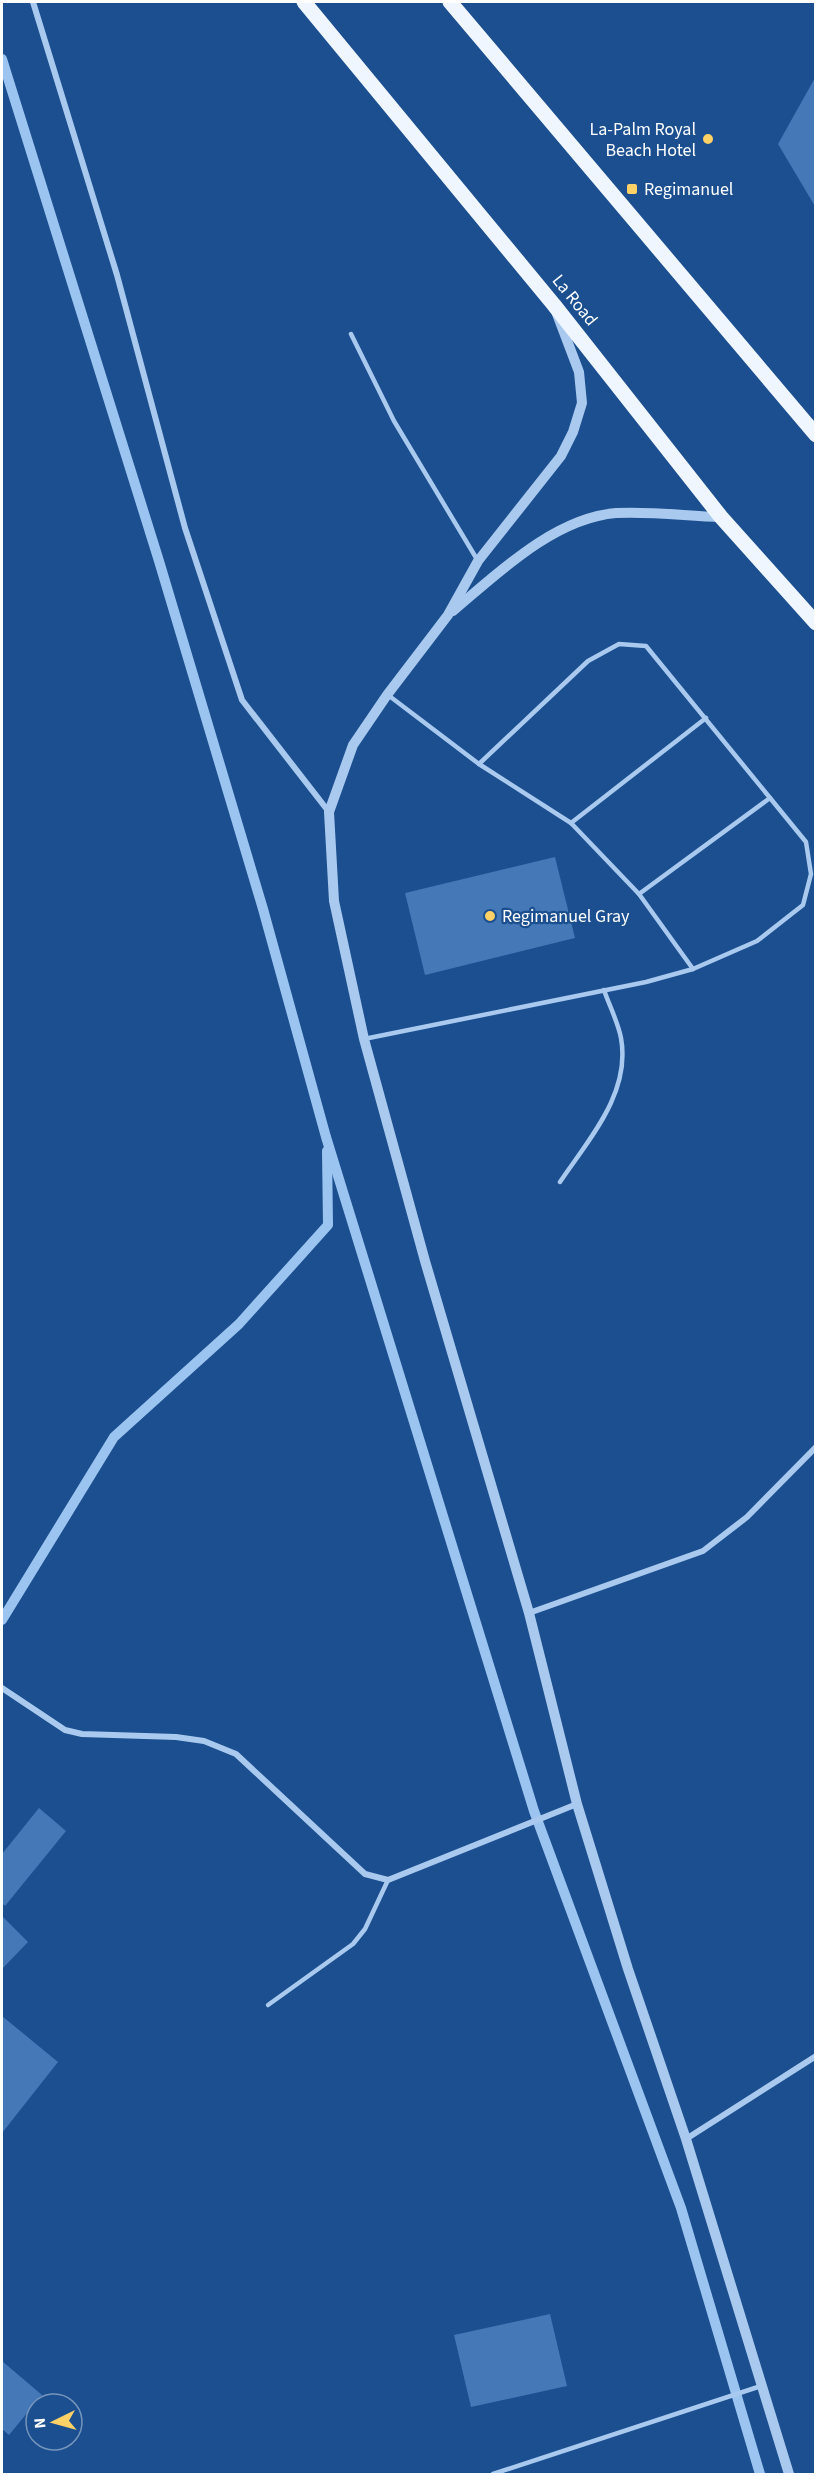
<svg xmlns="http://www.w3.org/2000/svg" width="817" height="2476" font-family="'Source Sans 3',sans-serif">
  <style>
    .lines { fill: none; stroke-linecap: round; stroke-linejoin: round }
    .stream { stroke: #9cc4f0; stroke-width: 10 }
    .building { fill: #4478b7 }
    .service { stroke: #a9c9ee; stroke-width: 4.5 }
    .minor { stroke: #a9c9ee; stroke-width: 6 }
    .tertiary { stroke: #a9c9ee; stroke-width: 10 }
    .primary { stroke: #f0f6ff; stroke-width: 15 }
    .poi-dot { fill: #ffd166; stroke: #1b4f8f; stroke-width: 2 }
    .labels { text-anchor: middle; stroke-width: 4.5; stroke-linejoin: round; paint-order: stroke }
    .poi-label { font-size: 18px; fill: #fff; stroke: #1b4f8f; text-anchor: start }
    .street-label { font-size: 18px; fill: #fff; stroke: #1b4f8f }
  </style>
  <rect width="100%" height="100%" fill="#1b4f8f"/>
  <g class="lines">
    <g class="stream">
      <path d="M2,59L159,561L263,909L326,1137L534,1811L681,2208L760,2474"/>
      <path d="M2,1620L114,1437L239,1324L328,1225L327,1151"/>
    </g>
  </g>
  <g class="building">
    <path d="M816,76V208L778,144Z"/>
    <path d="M555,857L575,938L425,975L405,893Z"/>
    <path d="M39,1808L66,1831L5,1906L2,1903V1854Z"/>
    <path d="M2,1916L28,1942L2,1969Z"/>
    <path d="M2,2016L58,2062L2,2133Z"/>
    <path d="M550,2314L567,2386L471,2407L454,2335Z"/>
    <path d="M2,2361L42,2395L9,2435L2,2429Z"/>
  </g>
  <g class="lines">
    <g class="service">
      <path d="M351,334L394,421L478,561"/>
      <path d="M479,764L571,823L639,894L693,969"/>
      <path d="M571,823L706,718"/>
      <path d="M639,894L770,798"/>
      <path d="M364,1039L646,982L693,969L757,941L803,905L811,874L806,842L646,646L619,644L588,661L479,764L388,695"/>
      <path d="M560,1182C589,1139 631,1093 621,1038C618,1022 609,1005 604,990"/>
      <path d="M268,2005L353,1944L365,1929L388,1880"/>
      <path d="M493,2474L761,2386"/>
    </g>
    <g class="minor">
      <path d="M33,2L117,275L185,528L242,700L329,812"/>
      <path d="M529,1613L703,1551L747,1517L816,1447"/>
      <path d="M2,1688L65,1730L82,1734L176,1737L204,1741L236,1754L365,1874L388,1880L577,1804"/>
      <path d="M686,2139L816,2056"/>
    </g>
    <g class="tertiary">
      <path d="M557,314L579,372L582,403L573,432L561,456L478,561L448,615L387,695L353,745L329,812L334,901L364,1039L425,1261L529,1613L577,1804L628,1969L686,2139L789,2474"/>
      <path d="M453,611C497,574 554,518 616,513C650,511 687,516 721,517"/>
    </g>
    <g class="primary">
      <path d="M304,2L554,305L721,517L816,623"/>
      <path d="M450,2L816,435"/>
    </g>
  </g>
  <g class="poi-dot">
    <circle cx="708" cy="139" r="6"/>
    <rect x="626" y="183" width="12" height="12" rx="3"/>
    <circle cx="490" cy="916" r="6"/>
  </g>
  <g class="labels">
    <g class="poi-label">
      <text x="696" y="135" text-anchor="end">La-Palm Royal<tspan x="696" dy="21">Beach Hotel</tspan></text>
      <text x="644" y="195">Regimanuel</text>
      <text x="502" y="922">Regimanuel Gray</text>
    </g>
    <g class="street-label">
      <text transform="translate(575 300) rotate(51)" y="6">La Road</text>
    </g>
  </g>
  <rect width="817" height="2476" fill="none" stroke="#ffffff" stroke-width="6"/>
  <g transform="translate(54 2422) rotate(265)"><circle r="28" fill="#1b4f8f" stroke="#7695bc" stroke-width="1.5"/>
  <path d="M0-4.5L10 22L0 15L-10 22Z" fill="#ffd166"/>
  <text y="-9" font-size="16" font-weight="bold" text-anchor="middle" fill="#ffffff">N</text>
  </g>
</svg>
